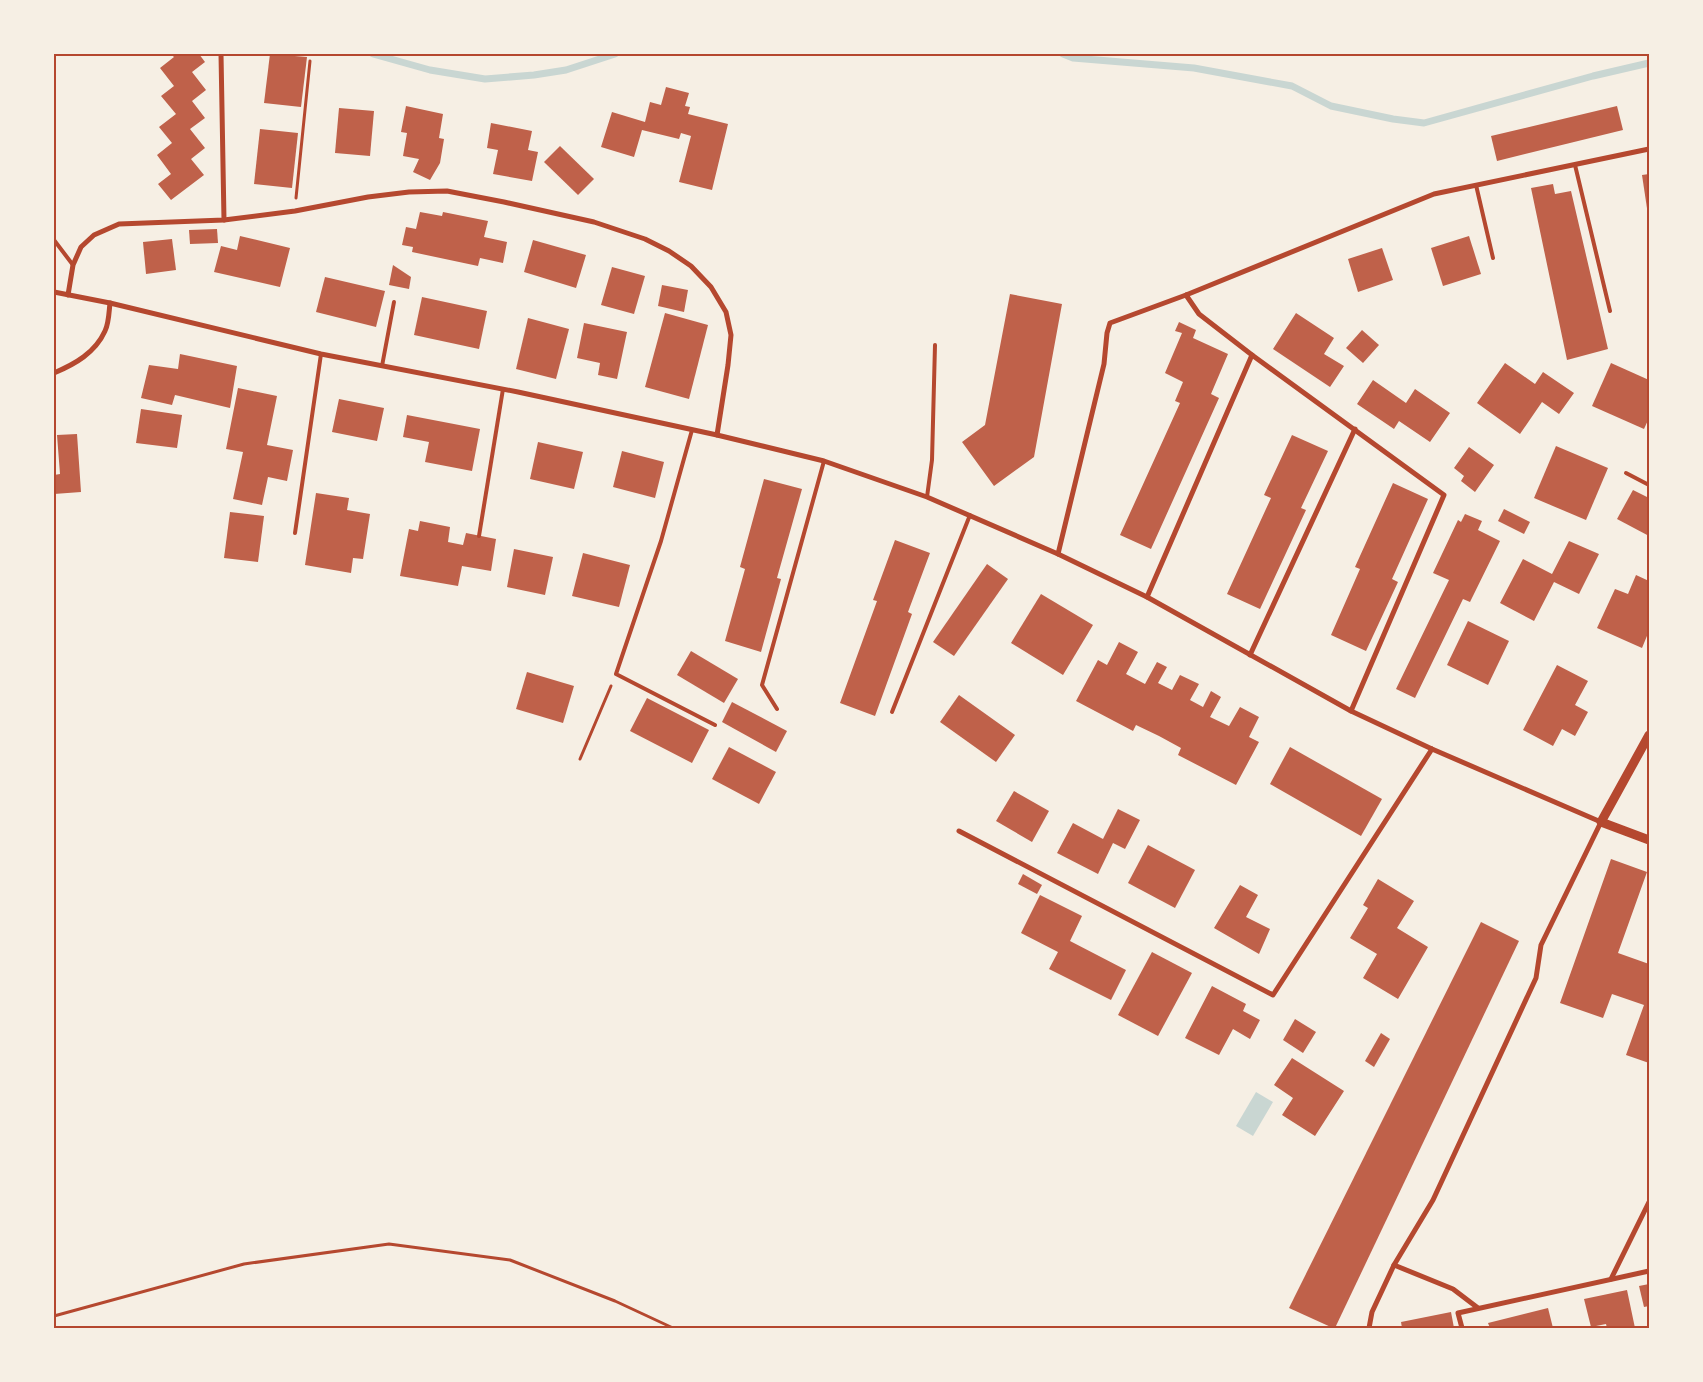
<svg xmlns="http://www.w3.org/2000/svg" width="1703" height="1382" font-family="Arial,sans-serif">
  <style>
    .water { fill: #c9d6d2 }
    .lines { fill: none; stroke-linecap: round; stroke-linejoin: round }
    .stream { stroke: #c9d6d2; stroke-width: 7 }
    .building { fill: #bf614a }
    .path { stroke: #b5482f; stroke-width: 3 }
    .service { stroke: #b5482f; stroke-width: 4 }
    .minor { stroke: #b5482f; stroke-width: 5 }
    .tertiary { stroke: #b5482f; stroke-width: 9 }
    .neatline { fill: none; stroke: #b5482f; stroke-width: 2 }
  </style>
  <rect width="100%" height="100%" fill="#f6efe4"/>
  <path class="water" d="M1256,1092L1273,1102L1253,1136L1236,1126Z"/>
  <g class="lines">
    <g class="stream">
      <path d="M373,54L430,70L485,79L534,75L566,70L615,54"/>
      <path d="M1063,54L1073,58L1194,68L1292,86L1331,106L1393,119L1424,123L1593,76L1649,63"/>
    </g>
  </g>
  <g class="building">
    <path d="M171,54H199L205,62L192,72L206,90L192,101L205,118L190,129L205,148L191,159L204,175L171,200L158,184L171,174L157,155L172,143L159,127L176,114L161,96L174,86L160,68L174,57Z"/>
    <path d="M270,54L307,57L301,107L264,103Z"/>
    <path d="M666,87L689,93L685,106L690,107L688,114L728,124L712,190L679,182L691,136L681,133L679,139L642,130L634,157L601,147L612,112L645,122L650,102L661,105Z"/>
    <path d="M406,106L443,114L439,138L444,139L440,163L430,180L413,172L419,159L403,156L407,133L401,132Z"/>
    <path d="M1617,106L1623,130L1497,161L1491,136Z"/>
    <path d="M339,108L374,111L370,156L335,153Z"/>
    <path d="M491,123L532,131L528,150L538,152L532,181L493,174L498,150L487,148Z"/>
    <path d="M260,129L298,133L292,188L254,184Z"/>
    <path d="M560,146L594,179L578,195L544,162Z"/>
    <path d="M1649,174V215H1648L1642,175Z"/>
    <path d="M1553,184L1555,194L1571,191L1608,349L1567,360L1531,188Z"/>
    <path d="M420,212L442,216L443,212L488,221L484,237L507,242L503,263L480,258L478,266L412,252L413,247L402,245L406,227L416,229Z"/>
    <path d="M217,229L218,243L190,244L189,230Z"/>
    <path d="M240,236L290,248L280,287L214,272L221,246L237,250Z"/>
    <path d="M1469,236L1481,274L1443,286L1431,248Z"/>
    <path d="M172,239L176,270L146,274L143,242Z"/>
    <path d="M533,240L586,255L576,288L524,272Z"/>
    <path d="M1382,248L1393,280L1358,292L1348,259Z"/>
    <path d="M393,265L411,277L409,289L389,285Z"/>
    <path d="M612,267L645,276L634,314L601,305Z"/>
    <path d="M325,277L385,291L376,327L316,312Z"/>
    <path d="M662,285L688,290L684,312L658,306Z"/>
    <path d="M1010,294L1062,304L1034,457L994,486L962,442L985,425Z"/>
    <path d="M422,297L487,311L479,349L414,335Z"/>
    <path d="M665,313L708,325L689,399L645,387Z"/>
    <path d="M1296,313L1334,338L1324,354L1344,366L1330,387L1273,349Z"/>
    <path d="M528,318L569,329L556,379L516,369Z"/>
    <path d="M1179,322L1196,330L1193,338L1228,354L1211,394L1219,398L1151,549L1120,535L1180,403L1175,401L1183,382L1165,373L1182,333L1175,331Z"/>
    <path d="M584,323L627,332L617,379L598,375L600,363L577,358Z"/>
    <path d="M1362,330L1379,345L1363,363L1346,348Z"/>
    <path d="M180,354L237,366L230,408L175,395L172,405L141,398L149,365L178,369Z"/>
    <path d="M1505,363L1535,384L1543,372L1574,393L1559,414L1542,402L1520,434L1477,403Z"/>
    <path d="M1611,363L1649,380V418L1644,429L1592,406Z"/>
    <path d="M1373,380L1406,403L1415,389L1450,413L1430,442L1399,421L1394,429L1357,404Z"/>
    <path d="M238,388L277,396L267,445L293,450L287,481L268,477L262,505L233,499L243,452L226,449Z"/>
    <path d="M339,399L384,408L377,441L332,432Z"/>
    <path d="M141,409L182,415L177,448L136,443Z"/>
    <path d="M407,415L480,429L472,471L425,462L429,442L403,437Z"/>
    <path d="M77,434L81,492L54,494V475L60,474L57,435Z"/>
    <path d="M1292,435L1328,451L1301,508L1306,510L1260,609L1227,594L1271,498L1264,495Z"/>
    <path d="M538,442L583,452L574,489L530,479Z"/>
    <path d="M1556,446L1608,468L1586,520L1534,498Z"/>
    <path d="M1469,447L1494,465L1475,492L1461,481L1464,476L1454,468Z"/>
    <path d="M622,451L664,462L655,498L613,487Z"/>
    <path d="M764,479L802,489L777,578L781,579L761,652L725,641L745,569L740,567Z"/>
    <path d="M1393,483L1428,499L1392,579L1398,582L1366,651L1331,635L1360,569L1355,567Z"/>
    <path d="M1633,490L1649,498V536L1617,519Z"/>
    <path d="M316,493L349,498L347,510L370,514L363,559L353,558L351,573L305,565Z"/>
    <path d="M1504,509L1530,522L1524,534L1498,521Z"/>
    <path d="M230,512L264,516L258,562L224,558Z"/>
    <path d="M1465,514L1482,521L1478,530L1500,541L1470,602L1463,599L1415,698L1396,689L1449,580L1433,573L1458,520L1461,522Z"/>
    <path d="M420,521L450,527L448,542L463,545L466,533L496,539L491,571L462,566L458,586L400,576L409,529L418,531Z"/>
    <path d="M895,540L930,553L908,612L912,614L875,716L840,703L877,601L873,600Z"/>
    <path d="M1569,541L1599,554L1579,594L1554,582L1534,621L1500,603L1523,559L1552,574Z"/>
    <path d="M514,549L553,557L545,595L507,587Z"/>
    <path d="M583,553L630,565L619,607L572,596Z"/>
    <path d="M987,564L1008,579L954,656L933,642Z"/>
    <path d="M1636,575L1649,581V631L1642,648L1597,628L1615,589L1628,594Z"/>
    <path d="M1041,594L1093,625L1063,675L1011,643Z"/>
    <path d="M1468,621L1509,641L1488,685L1447,665Z"/>
    <path d="M1119,642L1138,652L1126,674L1145,684L1157,662L1167,667L1158,683L1172,690L1180,675L1199,684L1190,700L1203,707L1211,691L1221,697L1210,717L1229,726L1240,707L1259,717L1249,737L1259,742L1236,785L1178,755L1181,748L1159,736L1136,725L1133,731L1076,701L1098,660L1107,665Z"/>
    <path d="M691,651L738,679L724,703L677,675Z"/>
    <path d="M1557,665L1588,681L1575,705L1588,712L1575,736L1562,729L1553,746L1523,730Z"/>
    <path d="M527,672L574,686L563,723L516,709Z"/>
    <path d="M959,695L1015,735L996,762L940,722Z"/>
    <path d="M647,698L709,730L692,763L630,731Z"/>
    <path d="M732,702L787,731L776,752L722,722Z"/>
    <path d="M729,747L776,772L759,804L712,779Z"/>
    <path d="M1290,747L1382,799L1361,836L1270,784Z"/>
    <path d="M1014,791L1049,811L1032,842L996,821Z"/>
    <path d="M1118,809L1140,820L1125,849L1113,843L1098,874L1057,853L1073,823L1103,839Z"/>
    <path d="M1148,845L1195,870L1175,908L1128,883Z"/>
    <path d="M1611,859L1647,872L1618,953L1649,964V1063L1626,1055L1644,1005L1612,994L1603,1018L1560,1003Z"/>
    <path d="M1023,874L1042,885L1037,894L1018,884Z"/>
    <path d="M1378,879L1414,901L1397,928L1428,947L1398,999L1363,978L1377,954L1350,938L1368,908L1363,905Z"/>
    <path d="M1240,885L1258,895L1246,917L1270,929L1259,954L1214,928Z"/>
    <path d="M1040,895L1082,916L1070,941L1126,970L1111,1000L1049,969L1058,952L1021,933Z"/>
    <path d="M1481,922L1519,941L1335,1328H1333L1289,1308Z"/>
    <path d="M1152,952L1192,973L1158,1036L1118,1015Z"/>
    <path d="M1212,986L1246,1004L1243,1011L1260,1020L1250,1039L1233,1029L1219,1055L1185,1038Z"/>
    <path d="M1295,1019L1316,1032L1303,1053L1283,1040Z"/>
    <path d="M1381,1033L1390,1039L1374,1067L1365,1061Z"/>
    <path d="M1292,1058L1344,1091L1315,1136L1282,1115L1293,1098L1274,1085Z"/>
    <path d="M1649,1284V1306L1644,1307L1639,1286Z"/>
    <path d="M1627,1290L1635,1328H1607L1606,1324L1591,1327L1584,1299Z"/>
    <path d="M1548,1308L1553,1328H1490L1488,1323Z"/>
    <path d="M1451,1312L1454,1328H1402L1401,1322Z"/>
  </g>
  <g class="lines">
    <g class="path">
      <path d="M296,198L310,61"/>
      <path d="M580,759L611,686"/>
      <path d="M54,1316L244,1264L389,1244L510,1260L615,1301L673,1328"/>
    </g>
    <g class="service">
      <path d="M1575,165L1610,311"/>
      <path d="M1476,185L1493,258"/>
      <path d="M54,240L73,265"/>
      <path d="M382,366L394,302"/>
      <path d="M692,430L661,541L616,674L715,725"/>
      <path d="M1626,473L1649,485"/>
      <path d="M927,497L932,460L935,345"/>
      <path d="M295,533L321,354"/>
      <path d="M479,536L503,389"/>
      <path d="M777,709L762,685L824,461"/>
      <path d="M892,712L970,515"/>
    </g>
    <g class="minor">
      <path d="M221,54L224,220"/>
      <path d="M54,292L110,303L321,354L518,392L717,435L824,461L927,497L1058,554L1147,597L1351,711L1432,749L1601,822L1541,945L1536,978L1433,1200L1394,1265L1372,1312L1369,1328"/>
      <path d="M68,295L73,265L81,247L94,235L119,224L224,220L295,211L368,197L409,192L447,191L504,202L594,222L645,239L669,251L691,266L711,287L726,312L731,335L728,365L717,435"/>
      <path d="M1186,295L1199,314L1252,355L1444,495L1351,711"/>
      <path d="M54,373C75,364 95,353 105,331C109,323 109,311 110,303"/>
      <path d="M1058,554L1104,364L1107,333L1110,323L1186,295L1434,194L1649,149"/>
      <path d="M1147,597L1252,355"/>
      <path d="M1250,655L1355,429"/>
      <path d="M959,831L1273,995L1432,749"/>
      <path d="M1394,1265L1453,1289L1478,1308"/>
      <path d="M1611,1279L1649,1202"/>
      <path d="M1462,1328L1458,1313L1649,1271"/>
    </g>
    <path class="tertiary" d="M1649,735L1601,822L1649,840"/>
  </g>
  <rect width="1703" height="1382" fill="none" stroke="#f6efe4" stroke-width="110"/>
  <rect x="55" y="55" width="1593" height="1272" class="neatline"/>
</svg>
